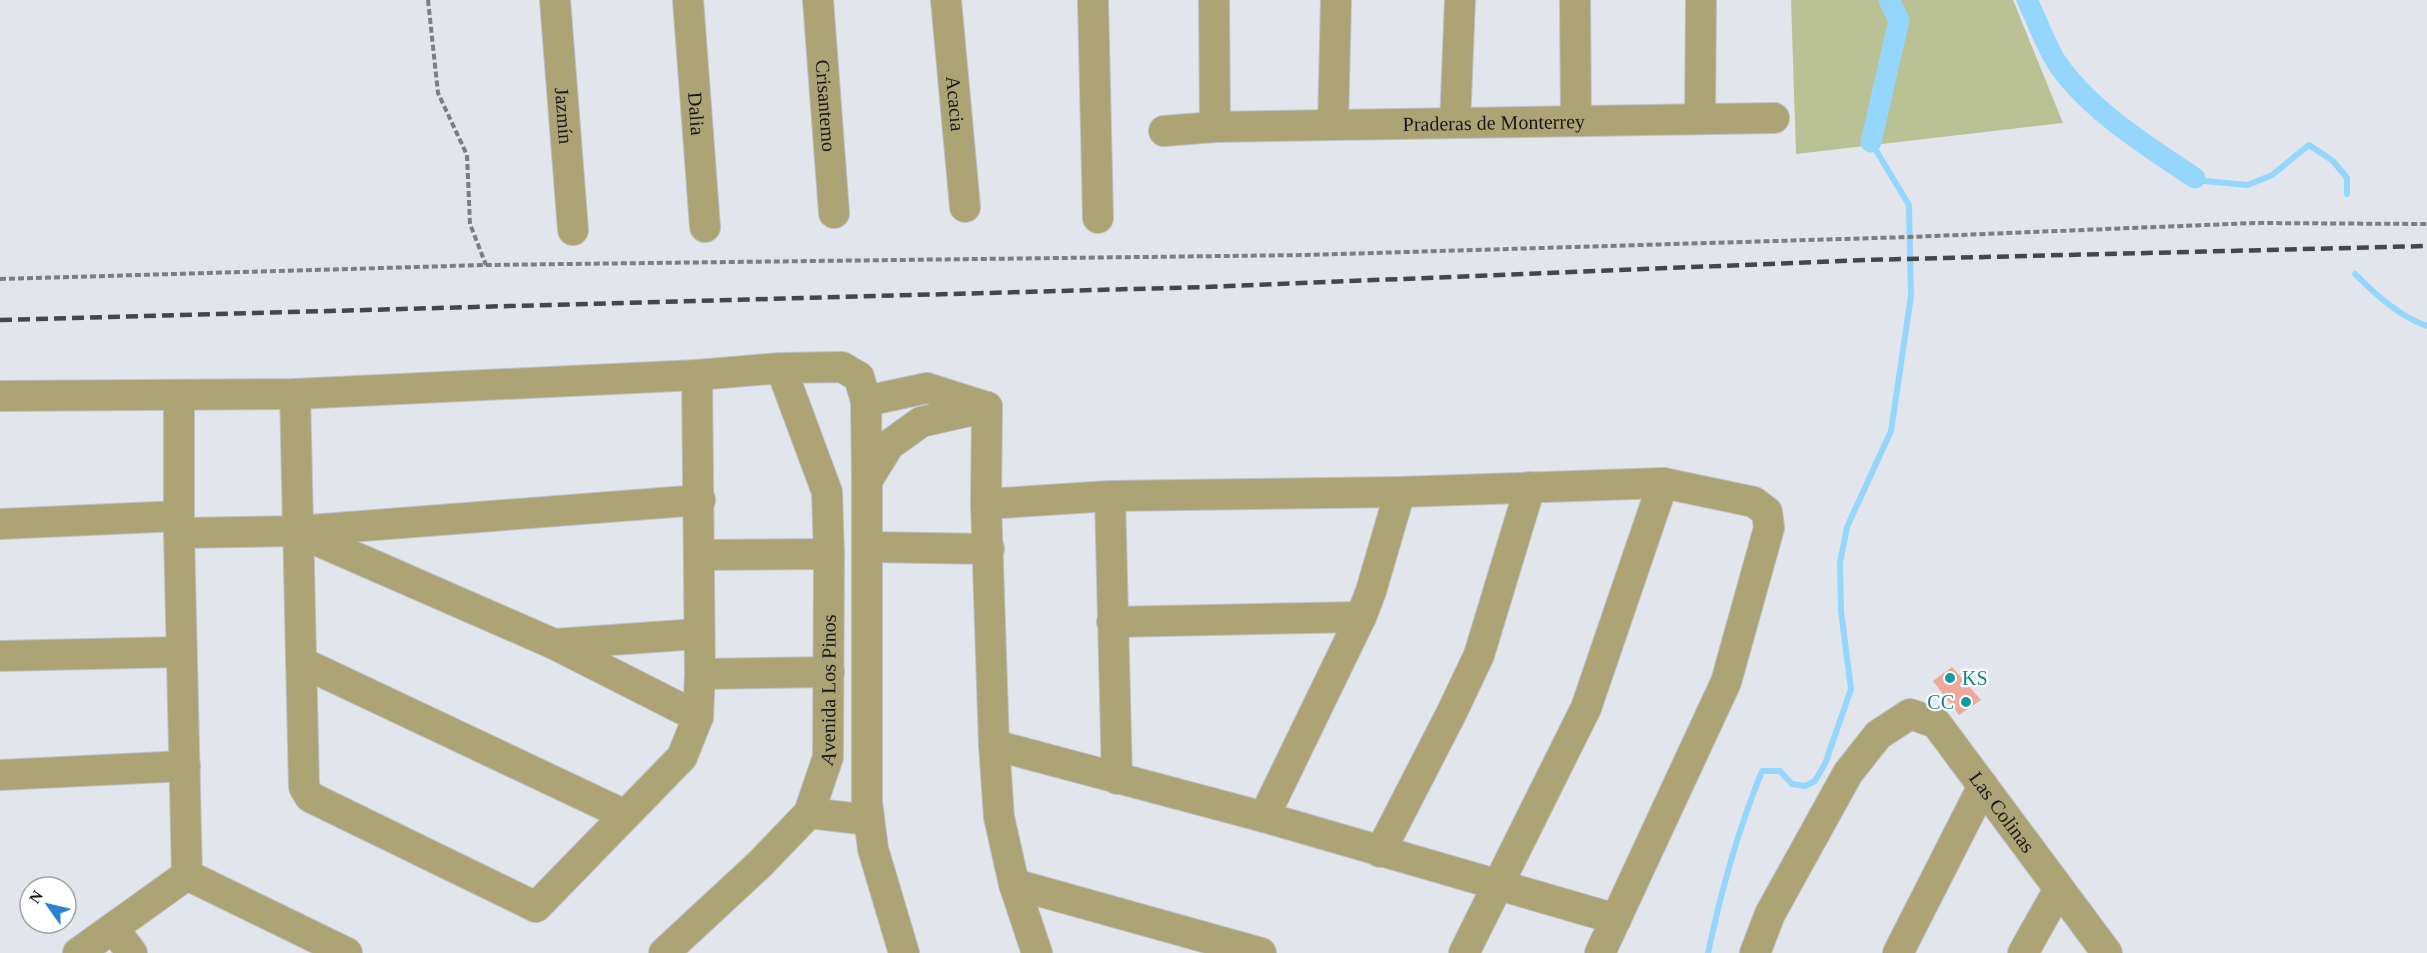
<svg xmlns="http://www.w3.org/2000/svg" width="2427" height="953" font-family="Georgia,serif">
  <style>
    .green { fill: #bac195 }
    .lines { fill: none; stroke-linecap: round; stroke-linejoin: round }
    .stream { stroke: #95d7fc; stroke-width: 6 }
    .canal { stroke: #95d7fc; stroke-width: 21 }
    .building { fill: #ea9 }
    .minor-casing { stroke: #bec0c6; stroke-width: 32 }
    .path { stroke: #7d7e83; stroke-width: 4; stroke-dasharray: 6 3; stroke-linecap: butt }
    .minor { stroke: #aca475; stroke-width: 30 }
    .rail { stroke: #46474b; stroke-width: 4.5; stroke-dasharray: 12 6; stroke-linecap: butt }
    .culture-dot { fill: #0f9aa8; stroke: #fff; stroke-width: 2 }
    .labels { text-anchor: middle; stroke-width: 4.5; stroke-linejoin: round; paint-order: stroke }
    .street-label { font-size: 20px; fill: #17171a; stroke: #fff }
    .culture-label { font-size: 20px; fill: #0d838f; stroke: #fff; text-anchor: start }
  </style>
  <rect width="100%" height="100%" fill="#e3e5ec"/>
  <path class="green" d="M1791,0H2013L2063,123L1796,154Z"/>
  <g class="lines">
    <g class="stream">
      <path d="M2195,178L2204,181L2248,185L2272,175L2309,145L2333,161L2347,178V194"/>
      <path d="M2355,274C2375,294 2400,317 2427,326"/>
      <path d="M1708,953C1722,888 1737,833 1762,771H1780L1792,784L1805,786L1815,781L1825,764L1851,689L1841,611L1840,563L1847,527L1891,431L1911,296L1909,205L1871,142"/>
    </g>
    <g class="canal">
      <path d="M2027,0C2037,20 2045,44 2057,63C2089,110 2148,147 2195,178"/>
      <path d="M1871,142L1899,20L1889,0"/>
    </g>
  </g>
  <path class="building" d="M1952,667L1981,700L1959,715L1933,681Z"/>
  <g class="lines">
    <g class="minor-casing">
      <g id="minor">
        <path id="s1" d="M555,0L573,230"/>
        <path id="s2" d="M688,0L705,227"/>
        <path id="s3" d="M818,0L834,213"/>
        <path id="s4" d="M946,0L965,207"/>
        <path d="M1093,0L1098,218"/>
        <path d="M1214,0L1215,127"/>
        <path d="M1575,0L1576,121"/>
        <path d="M1700,119L1701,0"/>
        <path d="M1455,123L1460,0"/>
        <path d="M1333,125L1336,0"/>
        <path id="s5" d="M1164,131L1215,127L1774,118"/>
        <path d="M295,394L304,787L310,797L536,907L682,757L698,717L700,674L697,375"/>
        <path d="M0,396L295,394L697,375L781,368L842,367L859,377L866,401L867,481V802L873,849L904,953"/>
        <path d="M866,401L927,388L987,407"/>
        <path d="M987,407L986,504L994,745L999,817L1014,884L1037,953"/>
        <path d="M867,481L889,445L921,422L987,407"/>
        <path d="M1110,496L1117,779"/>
        <path d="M986,504L1110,496L1400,492L1663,483L1754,502L1767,512L1769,528L1726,682L1600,953"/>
        <path d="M0,524L179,516"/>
        <path d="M179,533V395"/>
        <path d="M300,533L554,644L698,717"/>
        <path d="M868,547L989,549"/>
        <path d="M700,555L829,554"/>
        <path d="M1112,622L1361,617"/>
        <path d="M554,644L698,634"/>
        <path d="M0,656L180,652"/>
        <path d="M301,662L625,815"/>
        <path d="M700,674L829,672"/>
        <path d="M994,745L1264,817L1616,919"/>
        <path d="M0,775L185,766"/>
        <path d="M809,813L869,820"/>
        <path d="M1264,817L1361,617L1371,591L1400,492"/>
        <path d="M1380,852L1452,712L1479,655L1530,487"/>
        <path d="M187,875L179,533L297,531L700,500"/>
        <path d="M187,875L347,953"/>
        <path d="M1014,884L1261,953"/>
        <path d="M113,928L132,953"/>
        <path d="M78,953L187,875"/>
        <path id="s6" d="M664,953L760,864L809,813L828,757L829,554L827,492L781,368"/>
        <path d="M1464,953L1586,708L1663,483"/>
        <path id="s7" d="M1755,953L1770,914L1848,773L1878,735L1910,714L1936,723L2107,953"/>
        <path d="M1898,953L1983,786"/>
        <path d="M2023,953L2059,889"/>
      </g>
    </g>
    <g class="path">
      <path d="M428,0L438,93L467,155L470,224L486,265"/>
      <path d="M0,279L486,265L1306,255L1909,237L2255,223L2427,224"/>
    </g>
    <use href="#minor" class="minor"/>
    <path class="rail" d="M0,320L1205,287L1865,260L2427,246"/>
  </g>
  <g class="culture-dot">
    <circle cx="1950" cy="678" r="6"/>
    <circle cx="1966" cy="702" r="6"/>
  </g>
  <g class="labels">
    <g class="street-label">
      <text dy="7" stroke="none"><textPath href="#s4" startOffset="104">Acacia</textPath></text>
      <text dy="7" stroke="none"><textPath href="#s3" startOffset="106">Crisantemo</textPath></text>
      <text dy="7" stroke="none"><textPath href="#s2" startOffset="114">Dalia</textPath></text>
      <text dy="7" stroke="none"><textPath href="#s1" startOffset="116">Jazmín</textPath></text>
      <text dy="7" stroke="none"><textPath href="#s5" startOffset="330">Praderas de Monterrey</textPath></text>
      <text dy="7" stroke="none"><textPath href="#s6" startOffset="328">Avenida Los Pinos</textPath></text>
      <text dy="7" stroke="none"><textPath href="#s7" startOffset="428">Las Colinas</textPath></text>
    </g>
    <g class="culture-label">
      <text x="1962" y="685">KS</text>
      <text x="1954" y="709" text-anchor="end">CC</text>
    </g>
  </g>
  <g transform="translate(48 905) rotate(304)"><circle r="28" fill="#ffffff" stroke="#a2a2a3" stroke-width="1.5"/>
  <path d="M0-4.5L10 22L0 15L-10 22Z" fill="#2c81d0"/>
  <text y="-9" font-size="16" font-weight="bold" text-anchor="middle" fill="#17171a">N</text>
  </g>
</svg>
